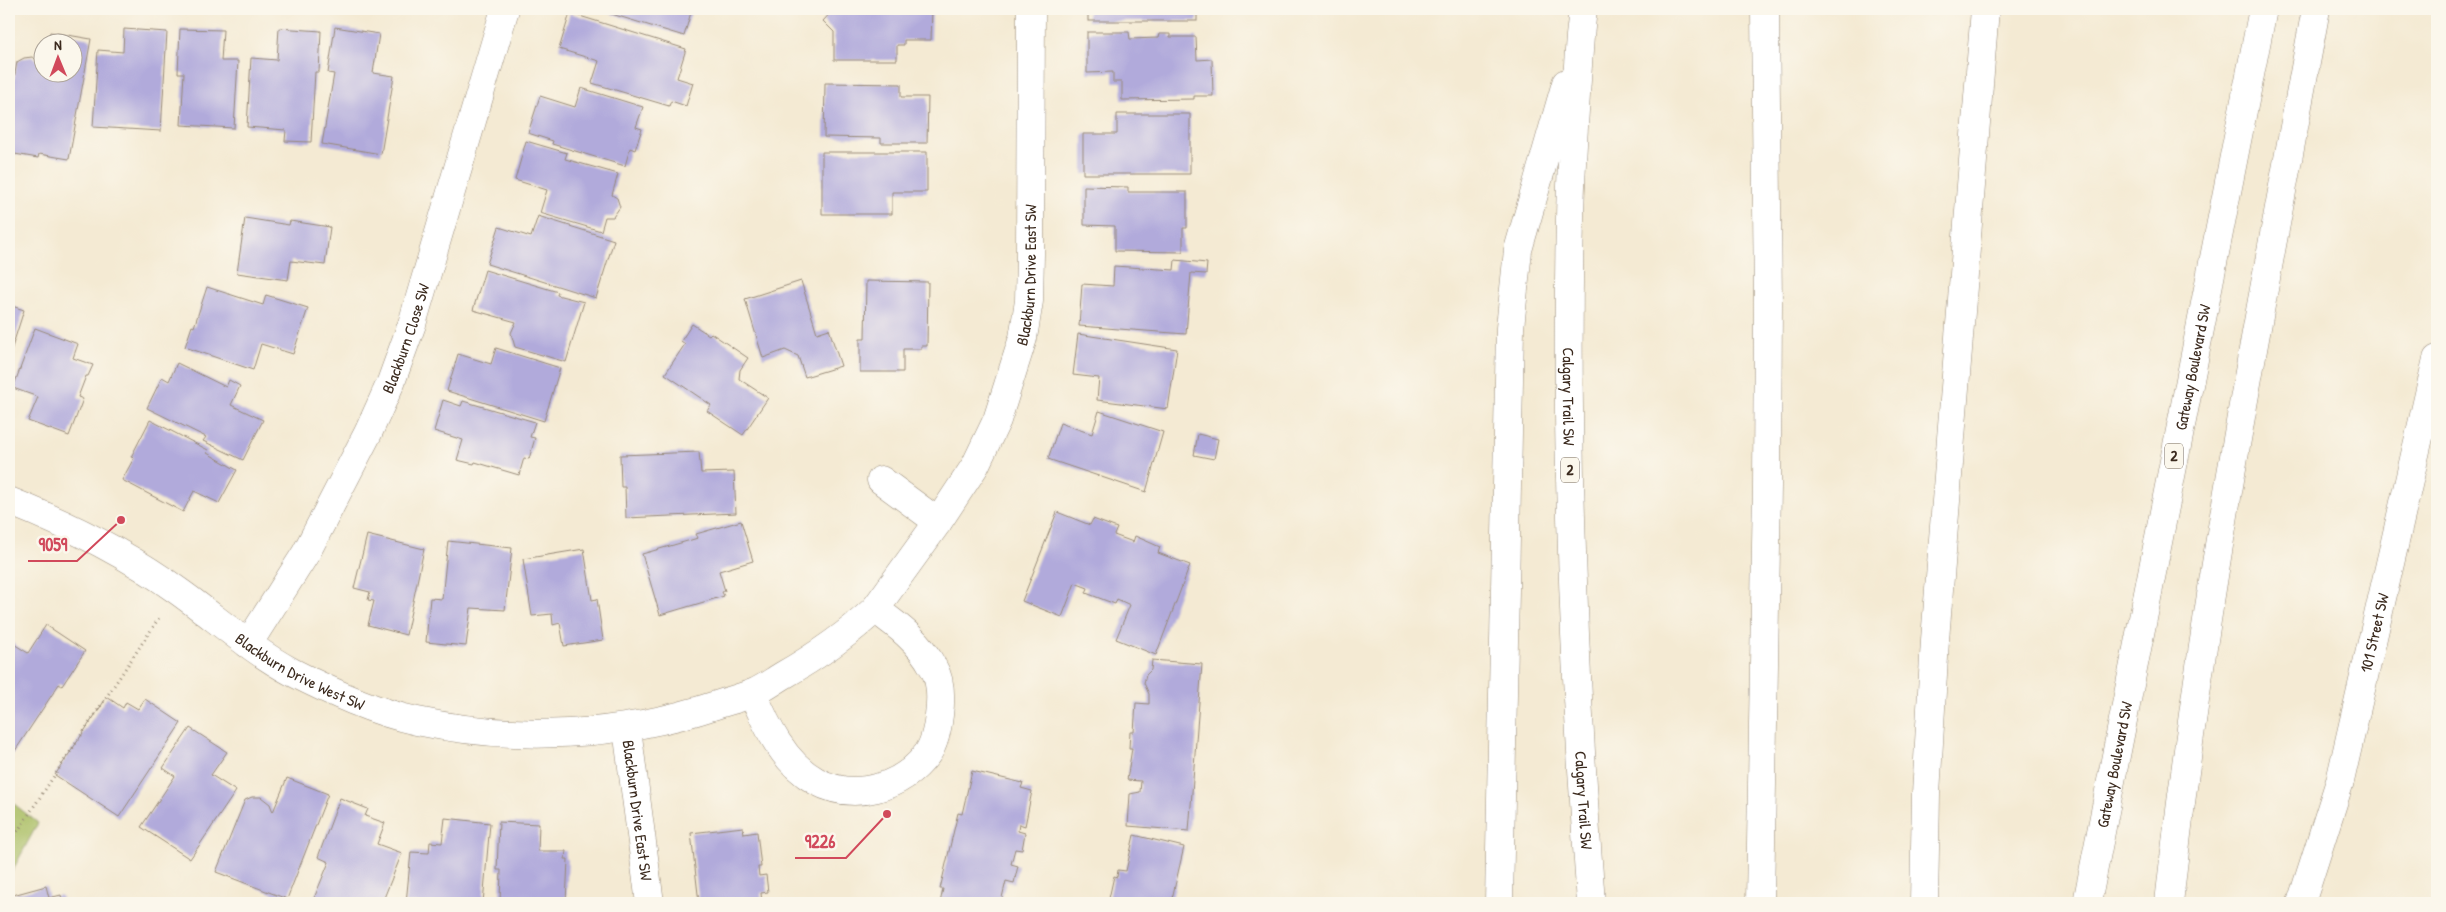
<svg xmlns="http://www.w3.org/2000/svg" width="2446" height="912" font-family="'Patrick Hand',sans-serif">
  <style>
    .green { fill: #a9bd62; stroke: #727440 }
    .building { fill: #b1aadb }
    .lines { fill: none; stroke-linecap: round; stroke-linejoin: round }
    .minor-casing { stroke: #988a78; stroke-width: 29 }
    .tertiary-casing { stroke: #988a78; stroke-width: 29 }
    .motorway-casing { stroke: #988a78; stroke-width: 29 }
    .path { stroke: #988a78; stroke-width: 3; stroke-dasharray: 1 4; stroke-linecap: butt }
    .minor { stroke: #fff; stroke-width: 28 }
    .tertiary { stroke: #fff; stroke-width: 28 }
    .motorway { stroke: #fff; stroke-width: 28 }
    .labels { text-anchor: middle; stroke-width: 5; stroke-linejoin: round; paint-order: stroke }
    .shield { fill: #fbf7ec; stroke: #75685c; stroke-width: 1 }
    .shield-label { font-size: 15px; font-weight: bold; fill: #3b2a1e }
    .street-label { font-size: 16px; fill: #3b2a1e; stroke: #fbf7ec }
    .leader { fill: none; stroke: #d1495b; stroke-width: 2 }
    .callout-dot { fill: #d1495b; stroke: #fbf7ec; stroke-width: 2 }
    .callout-label { font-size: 18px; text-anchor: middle; font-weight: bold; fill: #d1495b; stroke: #fbf7ec; stroke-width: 5; stroke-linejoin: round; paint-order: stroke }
  </style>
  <rect width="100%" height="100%" fill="#fbf7ec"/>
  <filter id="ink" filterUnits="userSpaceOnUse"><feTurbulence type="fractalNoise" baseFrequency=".02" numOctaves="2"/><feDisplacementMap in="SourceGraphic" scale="10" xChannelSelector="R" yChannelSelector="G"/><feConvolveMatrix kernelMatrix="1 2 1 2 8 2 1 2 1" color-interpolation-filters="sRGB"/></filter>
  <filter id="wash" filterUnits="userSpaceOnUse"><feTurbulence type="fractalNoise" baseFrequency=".0096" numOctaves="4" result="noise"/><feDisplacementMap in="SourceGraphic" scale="20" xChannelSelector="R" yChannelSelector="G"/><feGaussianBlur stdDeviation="1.12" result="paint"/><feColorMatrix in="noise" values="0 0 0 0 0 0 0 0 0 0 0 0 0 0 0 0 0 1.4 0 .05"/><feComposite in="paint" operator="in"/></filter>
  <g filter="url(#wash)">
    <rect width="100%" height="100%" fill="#f4ead3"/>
    <path class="green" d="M9,800L38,823L9,877Z"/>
    <g id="blocks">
      <g class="building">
        <path d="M595,9H692L684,36Z"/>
        <path d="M834,9H932L931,40H904V45H897V60H834V32L823,21Z"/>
        <rect x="1088" y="9" width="109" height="12"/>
        <path d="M570,13L686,49L677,78L693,83L686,106L671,101L669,106L592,83L599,61L559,49Z"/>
        <path d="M335,27L379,34L373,73L394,76L381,154L322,144L334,74L328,73Z"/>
        <path d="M279,28L321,31L319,72H315L311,142L285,141L286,130L247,127L251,58L277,60Z"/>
        <path d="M124,29L167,32L161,131L93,127L98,50L123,52Z"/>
        <path d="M180,29L223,30L221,61H238L234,128L181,125L184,73H178Z"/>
        <path d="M50,32L91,39L69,159L39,154L38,158L9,153V107L17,62L24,58L32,57L41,62L42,72H72V42H48Z"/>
        <path d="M1087,32H1129L1130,39L1158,38L1159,34H1170V37H1196L1197,60L1212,59L1213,96H1194V99L1122,100V82H1113V72L1087,73Z"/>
        <path d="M825,83L901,84V97H928L927,143H881V138L824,137Z"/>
        <path d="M581,88L643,107L636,127L642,129L635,150L630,148L625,166L552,144L553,141L528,133L540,96L575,107Z"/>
        <path d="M1117,114H1190V174H1083V134H1117Z"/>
        <path d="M526,141L567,153L565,159L618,174L612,195L617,198L620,207L613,217H605L601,231L540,213L547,190L515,180Z"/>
        <path d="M822,152H927V192H892V214H822Z"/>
        <path d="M1084,186L1128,187V192H1187V228H1183V252L1115,251V226L1084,225Z"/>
        <path d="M538,216L614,240L596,298L487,264L499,227L531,237Z"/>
        <path d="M245,218L289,225L290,221L330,227L325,265L291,261L288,280L237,273Z"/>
        <path d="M1175,260L1207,263L1206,274L1191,273L1186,334L1079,326L1082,284L1113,286L1114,266L1174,270Z"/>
        <path d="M485,270L558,292L557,295L584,302L566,362L515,347L511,333L516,322L473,310Z"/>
        <path d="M801,281L817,333L829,329L841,366L805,377L798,356L785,350L763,358L745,299Z"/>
        <path d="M866,281L928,282L927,346H921V349H903V372H860V339H865Z"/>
        <path d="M207,287L263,305L266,295L308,308L293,354L261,344L253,370L185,347L192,326L194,327Z"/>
        <path d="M9,305L24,310L9,357Z"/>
        <path d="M692,324L709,335L711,333L748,358L740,370L739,379L768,398L743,435L707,411L711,405L665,374L685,344L681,341Z"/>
        <path d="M35,328L78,344L73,358L93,365L88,376H86L78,397L83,399L69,436L28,421L38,397L13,388Z"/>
        <path d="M1078,334L1177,349L1168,409L1097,400L1099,378L1073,375Z"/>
        <path d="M496,348L560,368L544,421L447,391L458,354L491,364Z"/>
        <path d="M177,363L226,387L229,380L240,386L231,405L263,420L243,460L203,441L206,437L147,408L162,377L169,381Z"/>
        <path d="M443,400L461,406L463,401L535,422L530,437L535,438L529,459L524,458L519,475L475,462L474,464L457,460L463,440L434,431Z"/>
        <path d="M1099,411L1163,432L1146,492L1048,459L1060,423L1092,434Z"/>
        <path d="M150,420L208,450L207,453L237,470L219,503L194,491L183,512L122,480L134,458L131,457Z"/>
        <path d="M1198,434L1218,439L1214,459L1194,455Z"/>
        <path d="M699,452L701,473L734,472L736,513L626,518L625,487H621L620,455Z"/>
        <path d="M1057,512L1090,525L1093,519L1117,528L1114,535L1133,542L1135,536L1160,547L1158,553L1190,565L1156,655L1116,639L1130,605L1117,599L1115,604L1086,593L1088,588L1075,583L1062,617L1022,601Z"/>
        <path d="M741,521L753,561L719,571L725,591L722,592L724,596L660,615L642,554L698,538L696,534Z"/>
        <path d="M367,535L424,549L406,635L368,625L374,601L368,600L370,592L354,588Z"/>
        <path d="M448,541L512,548L505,610L471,608L466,646L426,642L430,598L442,599Z"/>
        <path d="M584,549L592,600L597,599L603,640L564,646L560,623L553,625L552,614L532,616L523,559Z"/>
        <path d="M46,625L85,651L62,686L59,684L9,760V641L28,653Z"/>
        <path d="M1152,660L1202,664L1189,831L1128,826L1130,794L1140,792L1141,781L1127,780L1132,748H1129L1130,732H1134L1136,703L1149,704V694L1144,683L1146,675L1151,670Z"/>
        <path d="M107,697L123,708L126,702L138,709L145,699L181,723L119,817L55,775Z"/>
        <path d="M190,728L227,752L211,775L236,791L190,859L141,827L175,776L163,768Z"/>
        <path d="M972,771L1023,783L1021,788L1032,791L1025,826L1019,824L1018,831L1025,833L1022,850L1015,849L1011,864L1018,866L1014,883L1006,881L1001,902L998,903H940L943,889H940L958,813L962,814Z"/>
        <path d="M287,778L328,794L287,899L216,872L245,800L252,797H261L270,804L273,812Z"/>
        <path d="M340,798L368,809L365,816L385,823L377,844L402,853L382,903H312L329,862L318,857Z"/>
        <path d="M445,818L490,823L483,903H406L411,852L429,853L430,842L442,843Z"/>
        <path d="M499,822L539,824L538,851H566L565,859H568L566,903H500L501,870H497Z"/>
        <path d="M743,827L744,834L757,832L761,867H758L759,876L766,875L768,892L761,893L762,903H699L691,833Z"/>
        <path d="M1134,835L1184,847L1171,903H1108L1114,876L1117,877L1118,870L1126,871Z"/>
        <path d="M46,886L49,898L61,895L63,903H15L13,895Z"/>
      </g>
    </g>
  </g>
  <g filter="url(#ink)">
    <use href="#blocks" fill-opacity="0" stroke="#988a78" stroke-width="1"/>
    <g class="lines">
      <g class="minor-casing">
        <g id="minor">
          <path d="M881,480L938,522"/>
          <path id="s1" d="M875,609L938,522L975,466L997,420L1023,338L1029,301L1030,254L1031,9"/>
          <path id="s2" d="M248,644L306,553L368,433L391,382L412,324L505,9"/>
          <path id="s3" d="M627,729L650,903"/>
          <path id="s4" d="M2301,903L2340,781L2437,359"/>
        </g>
      </g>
      <g class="tertiary-casing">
        <g id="tertiary">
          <path id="s5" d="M9,501C69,525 126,553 178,591C216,618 251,650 292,672C331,692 374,712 417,721C516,742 620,737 716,705C728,701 741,698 753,693C763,689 772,682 782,676C817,656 845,637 875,609C897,625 919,641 933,667C941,680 941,700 939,715C938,727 934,745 927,754C902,788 854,802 816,781C784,763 766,726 753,693"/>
        </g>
      </g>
      <g class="motorway-casing">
        <g id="motorway">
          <path id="s6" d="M1583,9L1580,36C1576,96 1571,158 1570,219C1565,446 1574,677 1591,903"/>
          <path d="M1499,903L1510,328L1518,250L1566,83"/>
          <path d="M1760,903L1767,486L1768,303L1765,9"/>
          <path d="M1924,903L1926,794L1935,640L1985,9"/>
          <path id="s7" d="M2087,903L2263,9"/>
          <path d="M2169,903C2202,603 2261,306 2316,9"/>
        </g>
      </g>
      <path class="path" d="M9,844L159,618"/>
      <use href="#minor" class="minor"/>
      <use href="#tertiary" class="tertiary"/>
      <use href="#motorway" class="motorway"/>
    </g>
  </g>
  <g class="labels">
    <g class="shield">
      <rect x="2165" y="443.5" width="18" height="25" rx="4"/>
      <rect x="1561" y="457.5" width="18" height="25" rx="4"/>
    </g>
    <g class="shield-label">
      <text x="2174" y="461">2</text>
      <text x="1570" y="475">2</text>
    </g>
    <g class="street-label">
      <text dy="6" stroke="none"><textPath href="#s1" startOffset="375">Blackburn Drive East SW</textPath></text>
      <text dy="6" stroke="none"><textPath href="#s2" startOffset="345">Blackburn Close SW</textPath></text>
      <text dy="6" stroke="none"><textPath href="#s7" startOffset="546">Gateway Boulevard SW</textPath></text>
      <text dy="6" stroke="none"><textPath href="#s6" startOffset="388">Calgary Trail SW</textPath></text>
      <text dy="6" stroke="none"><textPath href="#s4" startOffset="280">101 Street SW</textPath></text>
      <text dy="6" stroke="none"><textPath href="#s5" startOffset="339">Blackburn Drive West SW</textPath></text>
      <text dy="6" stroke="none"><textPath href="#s7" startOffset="141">Gateway Boulevard SW</textPath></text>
      <text dy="6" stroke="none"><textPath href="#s6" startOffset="792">Calgary Trail SW</textPath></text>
      <text dy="6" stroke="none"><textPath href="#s3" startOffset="82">Blackburn Drive East SW</textPath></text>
    </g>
  </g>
  <path class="leader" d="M121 520L77 561H28M887 814L846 858H795"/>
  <g class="callout-dot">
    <circle cx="121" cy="520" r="5"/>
    <circle cx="887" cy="814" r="5"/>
  </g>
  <g class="callout-label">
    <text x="53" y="551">9059</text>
    <text x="820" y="848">9226</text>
  </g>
  <rect width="2446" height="912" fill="none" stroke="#fbf7ec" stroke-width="30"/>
  <g transform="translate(58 58) rotate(359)"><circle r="24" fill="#fbf7ec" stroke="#aea59a"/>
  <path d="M0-4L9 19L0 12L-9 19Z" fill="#d1495b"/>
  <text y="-8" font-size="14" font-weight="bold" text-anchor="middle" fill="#3b2a1e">N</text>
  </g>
</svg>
